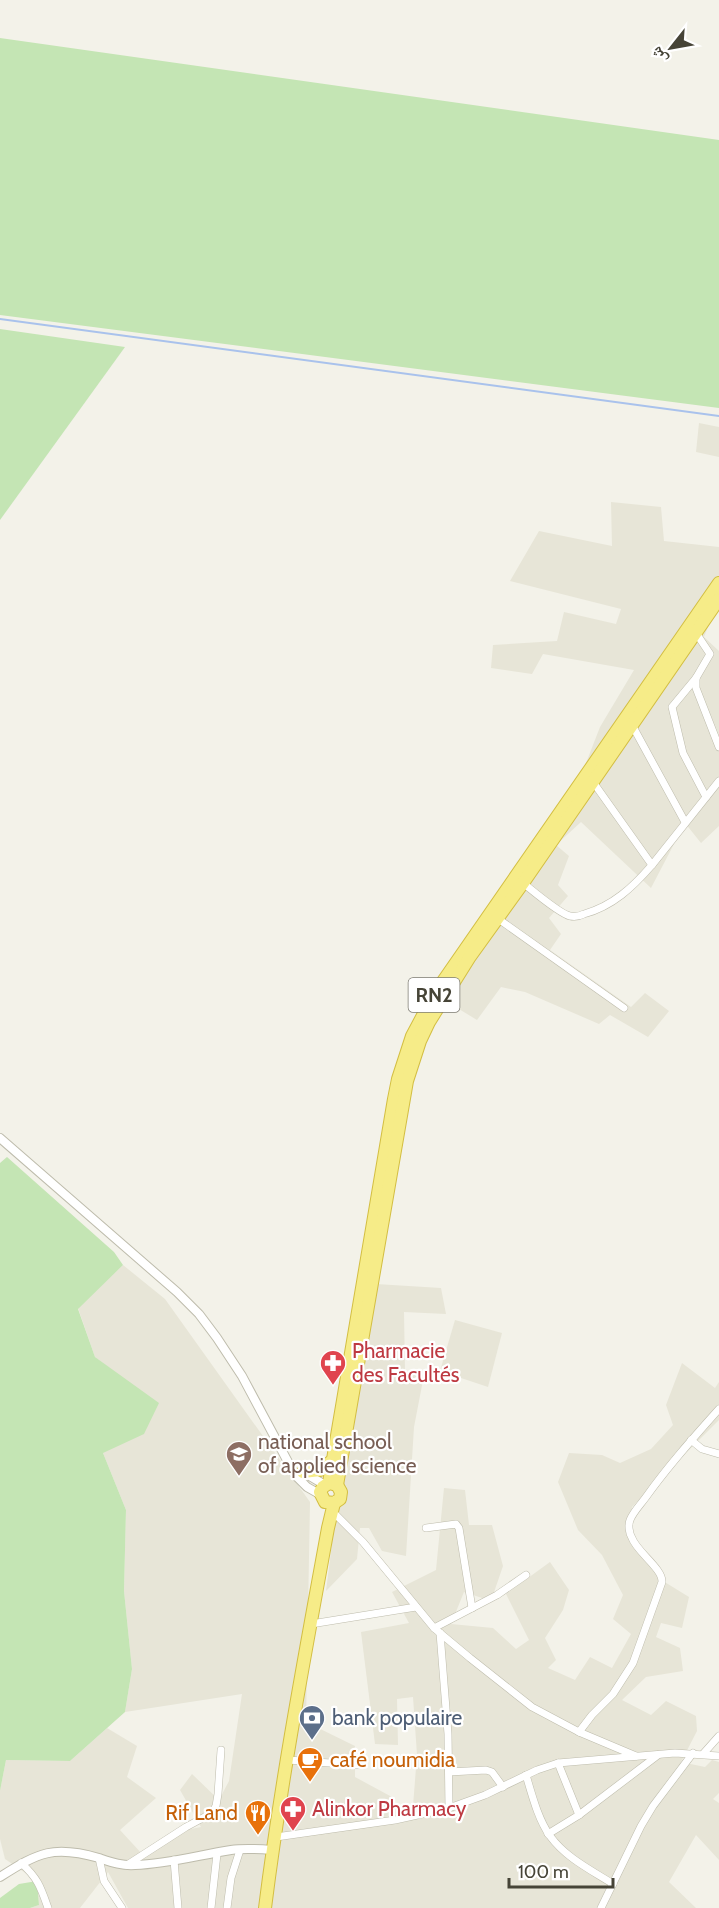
<svg xmlns="http://www.w3.org/2000/svg" width="719" height="1908" font-family="Cabin,'Noto Naskh Arabic',sans-serif">
  <style>
    .residential { fill: #e7e5d7 }
    .green { fill: #c4e5b4 }
    .lines { fill: none; stroke-linecap: round; stroke-linejoin: round }
    .stream { stroke: #a9c2ec; stroke-width: 2 }
    .minor-casing { stroke: #bebcac; stroke-width: 8 }
    .tertiary-casing { stroke: #bebcac; stroke-width: 10 }
    .trunk-casing { stroke: #d3be42; stroke-width: 14 }
    .minor { stroke: #fff; stroke-width: 7 }
    .tertiary { stroke: #fff; stroke-width: 8 }
    .trunk { stroke: #f6ec88; stroke-width: 12 }
    .labels { text-anchor: middle; stroke-width: 4.5; stroke-linejoin: round; paint-order: stroke }
    .shield { fill: #fff; stroke: #7e7c73; stroke-width: 1.5 }
    .shield-label { font-size: 20px; font-weight: bold; fill: #464437 }
    .health-label { font-size: 21px; fill: #be3a42; stroke: #fff; text-anchor: start }
    .education-label { font-size: 21px; fill: #785e54; stroke: #fff; text-anchor: start }
    .service-label { font-size: 21px; fill: #4e5e75; stroke: #fff; text-anchor: start }
    .food-label { font-size: 21px; fill: #c56008; stroke: #fff; text-anchor: start }
  </style>
  <rect width="100%" height="100%" fill="#f3f2e9"/>
  <g class="residential">
    <path d="M699,423L719,427V457L696,452Z"/>
    <path d="M611,502L661,507L664,541L719,547V599L704,637L719,651V826L701,843L685,823L651,888L581,822L556,845L569,856L558,885L568,896L549,918L561,934L550,950L631,1007L645,993L669,1011L648,1037L610,1015L599,1024L525,992L501,987L477,1020L449,1003L445,987L565,817L600,727L634,670L543,654L532,674L491,668L493,645L557,641L564,612L616,624L621,609L510,581L539,531L612,546Z"/>
    <path d="M123,1265L165,1299L310,1502L306,1722L355,1746V1777L392,1797L391,1808L413,1806L417,1755L413,1697L397,1699L398,1745L375,1744L361,1632L409,1623L392,1592L436,1570L444,1488L465,1490L469,1525H492L503,1566L491,1601L464,1592L451,1624L493,1628L516,1649L529,1640L506,1594L550,1562L569,1590L563,1610L545,1638L556,1660L548,1668L575,1680L590,1657L612,1668L631,1634L613,1619L623,1595L602,1555L578,1530L558,1482L569,1453L602,1455L620,1463L651,1449L673,1425L666,1405L682,1363L715,1388L719,1382V1420L632,1507L629,1537L663,1581L689,1597L682,1628L661,1623L656,1637L680,1648L683,1671L646,1677L622,1700L651,1715L666,1701L696,1716L697,1731L681,1762L705,1767L712,1760L719,1762V1793L713,1799L719,1803V1860L696,1835L669,1882L696,1908H128L108,1872L80,1908H30L39,1905L37,1881L5,1859L0,1839V1791L6,1760L70,1761L107,1728L137,1746L127,1777L156,1798L120,1830L143,1855L176,1832L201,1827L180,1790L192,1774L219,1800L229,1781L242,1694L125,1712L132,1669L124,1591L126,1510L103,1453L120,1376L95,1357L78,1308Z"/>
    <path d="M376,1284L441,1288L446,1314L404,1312L405,1371L424,1375L414,1427L406,1556L382,1551L369,1528H360L357,1559L326,1591L336,1511Z"/>
    <path d="M455,1320L502,1333L488,1387L440,1371Z"/>
  </g>
  <g class="green">
    <path d="M0,38L719,140V408L0,315Z"/>
    <path d="M0,329L125,347L0,520Z"/>
    <path d="M7,1157L114,1252L123,1265L78,1309L95,1357L159,1403L144,1434L103,1453L126,1510L124,1591L132,1669L125,1712L70,1761L6,1760L0,1791V1163Z"/>
    <path d="M37,1881L39,1905L30,1908H0V1898L19,1884Z"/>
  </g>
  <g class="lines">
    <path class="stream" d="M0,319L719,416"/>
    <g class="minor-casing">
      <g id="minor">
        <path d="M696,633L710,654L696,678V688L719,747"/>
        <path d="M696,678L672,707L683,753L706,797"/>
        <path d="M632,725L685,822"/>
        <path d="M593,782L652,865L719,781"/>
        <path d="M523,883C533,891 560,914 570,916C575,917 580,916 584,914C613,906 633,887 652,865"/>
        <path d="M497,918L624,1008"/>
        <path d="M691,1440L702,1449L719,1454"/>
        <path d="M332,1511L363,1542L434,1628L470,1658L532,1707L579,1732L636,1756"/>
        <path d="M426,1528L456,1524L459,1528L472,1608"/>
        <path d="M311,1624L416,1607"/>
        <path d="M434,1628L497,1595L526,1575"/>
        <path d="M440,1633L448,1734L449,1808"/>
        <path d="M579,1732L592,1715L613,1694L633,1663L662,1582C663,1569 637,1552 632,1538C629,1533 628,1525 630,1520C633,1512 641,1504 646,1497C668,1466 693,1438 719,1409"/>
        <path d="M703,1754L719,1736"/>
        <path d="M288,1760L358,1765"/>
        <path d="M558,1763L579,1815"/>
        <path d="M449,1772L486,1770L492,1772L503,1787"/>
        <path d="M526,1775C532,1795 538,1819 550,1836C566,1858 591,1870 613,1884"/>
        <path d="M548,1834L579,1815L658,1755"/>
        <path d="M276,1837L395,1820L449,1808L485,1795L537,1770L558,1763L675,1753L719,1756"/>
        <path d="M99,1858L104,1881L122,1908"/>
        <path d="M174,1860L178,1908"/>
        <path d="M21,1863C38,1878 41,1888 48,1908"/>
        <path d="M127,1865L186,1827L212,1813L216,1806L218,1794L221,1750"/>
        <path d="M211,1908L217,1854"/>
        <path d="M227,1908L231,1878L240,1850"/>
        <path d="M601,1908L641,1826L653,1806L693,1753"/>
      </g>
    </g>
    <g class="tertiary-casing">
      <g id="tertiary">
        <path d="M0,1138L177,1292L199,1314L217,1338L242,1376L295,1475L307,1487L321,1495"/>
        <path d="M303,1472L325,1485"/>
        <path d="M0,1877C39,1852 54,1845 99,1858C111,1862 122,1866 135,1865C168,1864 199,1855 231,1850C244,1848 259,1849 272,1850"/>
      </g>
    </g>
    <g class="trunk-casing">
      <g id="trunk">
        <path d="M303,1472L320,1470L333,1460"/>
        <path d="M329,1483L337,1485L341,1492L340,1499L334,1503L325,1502L320,1492L323,1487L329,1483L394,1099L398,1079L412,1036L435,993L719,583"/>
        <path d="M337,1485L407,1081L420,1041L429,1022L469,958L523,883L719,599"/>
        <path d="M265,1908C281,1781 305,1654 328,1528L334,1503"/>
      </g>
    </g>
    <use href="#minor" class="minor"/>
    <use href="#tertiary" class="tertiary"/>
    <use href="#trunk" class="trunk"/>
  </g>
  <defs>
    <g id="pharmacy-pin" transform="scale(1.35)"><path d="M0 17L-7.5 6A9.5 9.5 0 1 1 7.5 6Z" fill="#e0444e" stroke="#fff"/><path d="M-2-6h4v4h4v4h-4v4h-4v-4h-4v-4h4Z" fill="#fff"/></g>
    <g id="school-pin" transform="scale(1.35)"><path d="M0 17L-7.5 6A9.5 9.5 0 1 1 7.5 6Z" fill="#8d6e63" stroke="#fff"/><path d="M0-5L7-2L0 1L-7-2ZM-4 1L0 2.5L4 1V4Q0 6-4 4Z" fill="#fff"/></g>
    <g id="bank-pin" transform="scale(1.35)"><path d="M0 17L-7.5 6A9.5 9.5 0 1 1 7.5 6Z" fill="#5c6f8a" stroke="#fff"/><path d="M-6-4H6V4H-6ZM0-2.3a2.3 2.3 0 1 0 0 4.6a2.3 2.3 0 1 0 0-4.6Z" fill="#fff"/></g>
    <g id="cafe-pin" transform="scale(1.35)"><path d="M0 17L-7.5 6A9.5 9.5 0 1 1 7.5 6Z" fill="#e8710a" stroke="#fff"/><path d="M-5.5-4.5H6V0H3Q3 3.5 0 3.5H-2.5Q-5.5 3.5-5.5 0ZM3-3.2v2h1.7v-2ZM-6 4.5H4V6H-6Z" fill="#fff"/></g>
    <g id="restaurant-pin" transform="scale(1.35)"><path d="M0 17L-7.5 6A9.5 9.5 0 1 1 7.5 6Z" fill="#e8710a" stroke="#fff"/><path d="M-5-6h1v4h1v-4h1v4h1v-4h1v5L-1.5 .5V6h-2V.5L-5-1ZM5-6V6H3V1.5H1.5Q1.5-4 5-6Z" fill="#fff"/></g>
  </defs>
  <g fill-rule="evenodd">
    <use href="#pharmacy-pin" x="333" y="1363"/>
    <use href="#school-pin" x="239" y="1454"/>
    <use href="#bank-pin" x="312" y="1718"/>
    <use href="#cafe-pin" x="310" y="1760"/>
    <use href="#pharmacy-pin" x="293" y="1809"/>
    <use href="#restaurant-pin" x="258" y="1813"/>
  </g>
  <g class="labels">
    <rect class="shield" x="408.5" y="978" width="51" height="34" rx="4.5"/>
    <g class="shield-label">
      <text x="434" y="1002">RN2</text>
    </g>
    <g class="health-label">
      <text x="352" y="1358">Pharmacie<tspan x="352" dy="24">des Facultés</tspan></text>
      <text x="312" y="1816">Alinkor Pharmacy</text>
    </g>
    <g class="education-label">
      <text x="258" y="1449">national school<tspan x="258" dy="24">of applied science</tspan></text>
    </g>
    <g class="service-label">
      <text x="332" y="1725">bank populaire</text>
    </g>
    <g class="food-label">
      <text x="330" y="1767">café noumidia</text>
      <text x="238" y="1820" text-anchor="end">Rif Land</text>
    </g>
  </g>
  <g transform="translate(671 48) rotate(239)" stroke="#ffffff" stroke-width="4.5" paint-order="stroke">
  <path d="M0-4.5L10 22L0 15L-10 22Z" fill="#464437"/>
  <text y="-9" font-size="16" font-weight="bold" text-anchor="middle" fill="#464437">ش</text>
  </g>
  <path d="M509 1878v9h104v-9" fill="none" stroke="#464437" stroke-width="3"/>
  <text x="518" y="1878" font-size="18" fill="#464437" stroke="#ffffff" stroke-width="4.5" paint-order="stroke">100 m</text>
</svg>
